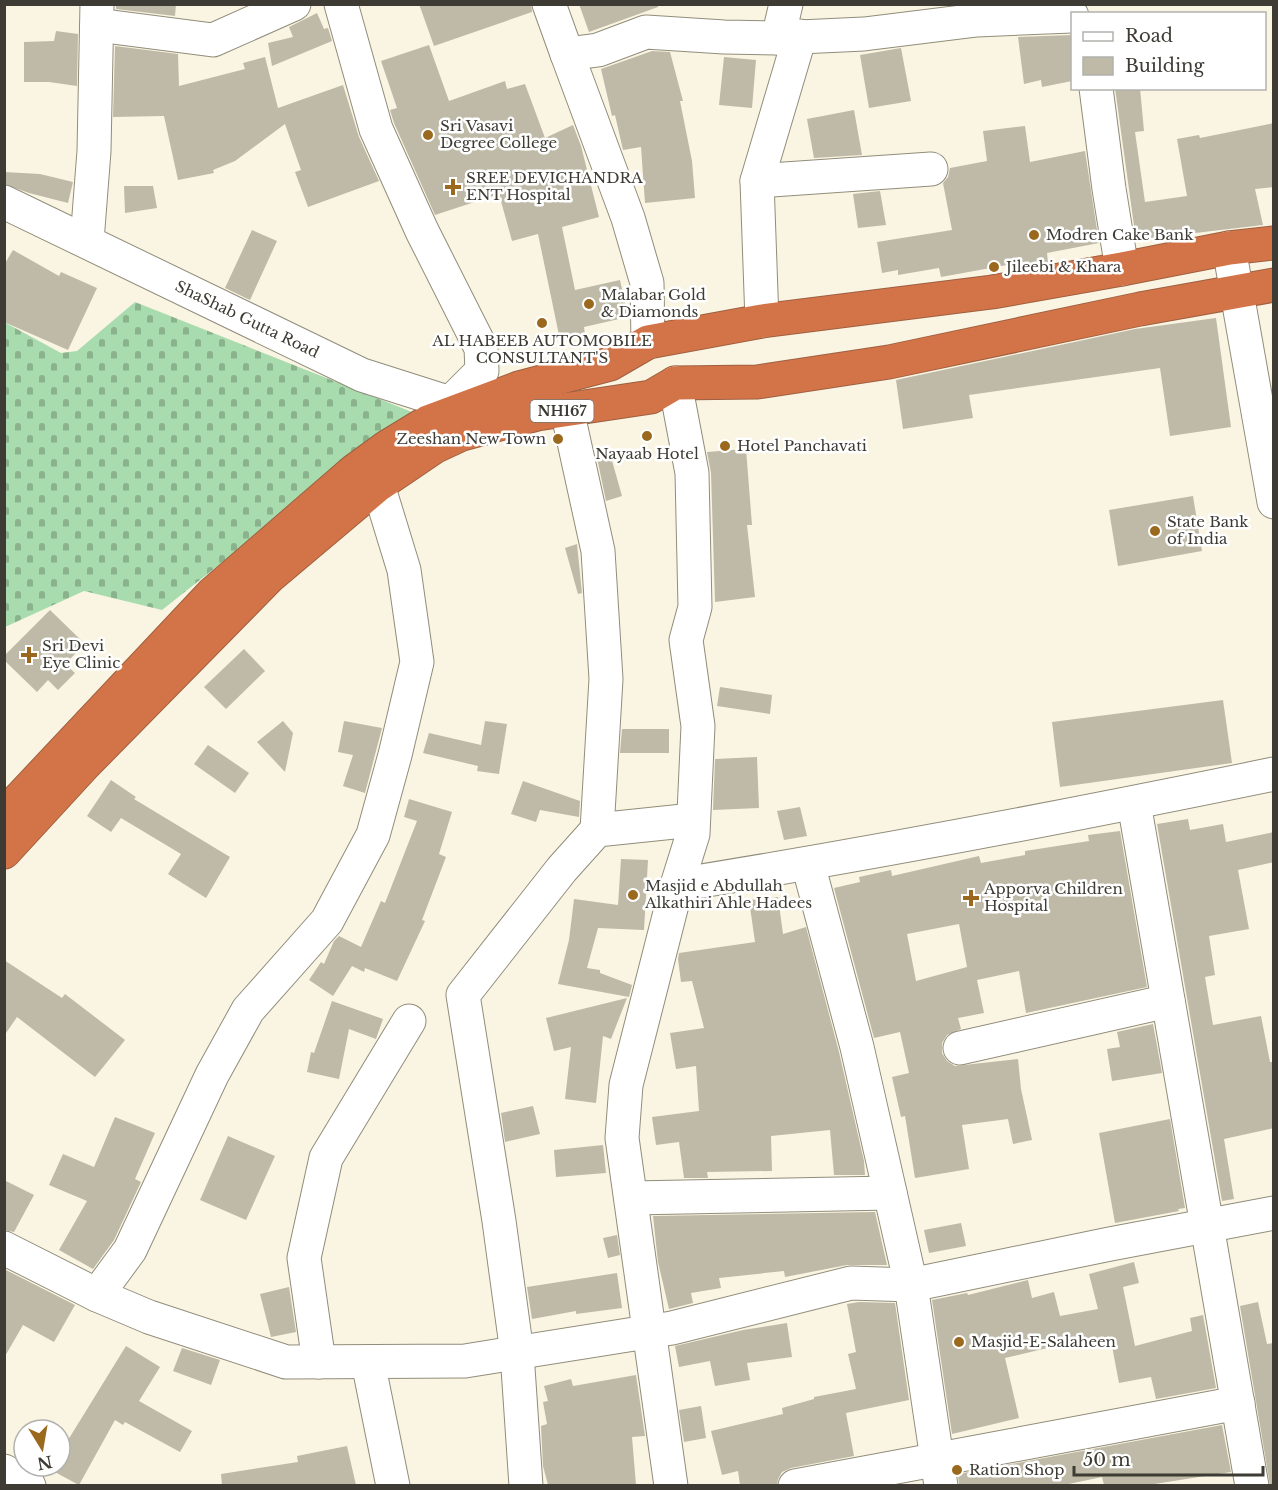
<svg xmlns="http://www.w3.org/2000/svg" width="1278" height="1490" font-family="'Libre Baskerville',serif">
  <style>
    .cemetery { fill: url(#cemetery-stones) }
    .building { fill: #bebaa7; fill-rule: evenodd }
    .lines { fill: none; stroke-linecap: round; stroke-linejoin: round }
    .minor-casing { stroke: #918d7b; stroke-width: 35 }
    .highway-casing { stroke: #9e6041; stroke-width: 35 }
    .minor { stroke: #fff; stroke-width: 33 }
    .highway { stroke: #d37448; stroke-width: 33 }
    .poi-dot { fill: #9b691e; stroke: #fff; stroke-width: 2 }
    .labels { text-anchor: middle; stroke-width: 5; stroke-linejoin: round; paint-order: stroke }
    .shield { fill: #fff; stroke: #777670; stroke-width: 1.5 }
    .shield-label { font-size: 14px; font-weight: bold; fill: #3d3b33 }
    .poi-label { font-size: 15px; fill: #3d3b33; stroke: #fff; text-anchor: start }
    .street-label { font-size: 15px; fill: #3d3b33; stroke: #fff }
  </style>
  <defs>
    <pattern id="cemetery-stones" width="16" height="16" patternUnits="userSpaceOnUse" patternTransform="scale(1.5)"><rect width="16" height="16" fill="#a8dbad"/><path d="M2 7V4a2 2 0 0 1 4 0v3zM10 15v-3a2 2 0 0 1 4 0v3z" fill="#8ab38d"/></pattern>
  </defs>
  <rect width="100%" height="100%" fill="#faf5e2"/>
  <path class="cemetery" d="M135,302L412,412L162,610L84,591L5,627L4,322L61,353L77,351Z"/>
  <g class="building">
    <path d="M116,4H176L175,16L116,9Z"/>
    <path d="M419,4H531L532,12L434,46Z"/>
    <path d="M579,4H658V7L589,32Z"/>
    <path d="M317,13L324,29L328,28L332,41L272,66L268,43L293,37L289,27Z"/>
    <path d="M56,31L78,34L77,86L49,82H24V42L54,41Z"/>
    <path d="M1072,35V81L1042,87L1041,80L1024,84L1018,37Z"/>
    <path d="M429,45L449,101L505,81L507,89L525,84L545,138L573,125L581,146L599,217L562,227L575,290L620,280L628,317L584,327L585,335L560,340L538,234L512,241L499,194L435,215L394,123L390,110L397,108L381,61Z"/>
    <path d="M115,46L178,54L179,86L245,69L243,63L265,57L278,108L343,85L359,137L379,181L308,207L295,172L301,170L285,124L235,161L213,170L214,173L178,180L164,116L113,117Z"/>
    <path d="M901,48L911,101L869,108L860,55Z"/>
    <path d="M652,51L670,52L683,101H680L692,161L695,198L645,203L641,147L623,150L615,115L612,116L601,69Z"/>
    <path d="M724,57L756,60L752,108L719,105Z"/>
    <path d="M1115,88H1140L1144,131L1135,132L1145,202L1187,196L1177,139L1199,135L1200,138L1274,123V187L1255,189L1263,225L1136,240Z"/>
    <path d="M854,110L862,155L814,158L807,119Z"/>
    <path d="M1025,126L1030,162L1085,151L1099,243L1047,253L1048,263L1025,267L1024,262L941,277L939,268L898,275V270L882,273L877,242L952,230L943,183L948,177L950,168L987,161L983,131Z"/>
    <path d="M4,172L40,174L73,182L68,203L29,193L4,184Z"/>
    <path d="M124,186H153L157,208L125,213Z"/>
    <path d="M880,191L886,225L858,228L853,194Z"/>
    <path d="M252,230L277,241L250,300L225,288Z"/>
    <path d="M13,250L59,276L61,272L97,288L68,350L4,322V265Z"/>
    <path d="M1216,318L1231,427L1170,436L1160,368L969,395L973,418L903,429L896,380L1135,329Z"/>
    <path d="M746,449L752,525H747L755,597L715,602L711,473L707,452Z"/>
    <path d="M609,450L622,496L606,501L596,453Z"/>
    <path d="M1193,496L1202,551L1118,566L1109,510Z"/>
    <path d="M577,544L582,593L578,594L565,548Z"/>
    <path d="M50,610L85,644L65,664L75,673L58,690L48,680L37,692L4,660V656Z"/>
    <path d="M244,649L265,671L226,709L204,687Z"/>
    <path d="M720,687L772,695L770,714L717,706Z"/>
    <path d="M1223,700L1232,763L1060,787L1052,722Z"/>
    <path d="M283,721L293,733L285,772L257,742Z"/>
    <path d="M344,721L382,728L365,793L343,786L353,755L338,752Z"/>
    <path d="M485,721L507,724L499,774L477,771L478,766L423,753L429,733L481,745Z"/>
    <path d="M622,729H669V753H620Z"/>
    <path d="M208,745L249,773L235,793L194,764Z"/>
    <path d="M757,757L759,808L713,810L715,759Z"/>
    <path d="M111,780L136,797L134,799L230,857L206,898L168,874L181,854L121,818L111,832L87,816Z"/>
    <path d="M523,781L580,801L579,817L540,810L536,822L511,814Z"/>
    <path d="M409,799L452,812L439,854L446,857L422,920L425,921L397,981L365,968L364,972L352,966L333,996L309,980L321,962L324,964L334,941L339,936L361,947L381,901L385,903L417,821L404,817Z"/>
    <path d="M800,807L807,836L784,840L777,811Z"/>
    <path d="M1188,819L1190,830L1223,824L1226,842L1274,832V862L1238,870L1249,929L1209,936L1215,975L1205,977L1213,1025L1261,1016L1270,1062H1274V1128L1224,1139L1234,1199L1222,1201L1157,824Z"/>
    <path d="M1120,831L1147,987L1026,1013L1019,971L977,980L984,1013L958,1018L961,1029L947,1035L942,1043V1053L947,1061L955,1066L1018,1059L1021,1089L1032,1140L1013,1144L1008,1119L962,1125L969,1169L915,1178L905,1116L901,1117L892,1077L909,1073L900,1032L874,1038L834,888L860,882L859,877L891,870L892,876L979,856L981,863L1025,855V851L1089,841L1088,835ZM959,924L967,967L916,981L907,934Z"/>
    <path d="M621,859L648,860L644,930L598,928L587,968L600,970V973L632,985L629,997L558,984L569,940L574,899L618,905Z"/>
    <path d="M778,897L783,934L806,927L839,1052L864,1161L865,1175H834L830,1130L771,1136L772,1171L707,1172L708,1178H684L679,1142L656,1145L652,1117L699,1111L696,1066L676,1069L670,1033L704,1028L692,981L681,982L678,959L679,953L755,942L749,900Z"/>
    <path d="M4,960L62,998L65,994L125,1040L95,1077L17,1017L4,1036Z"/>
    <path d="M627,998L611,1039L603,1036L596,1103L565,1099L571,1047L554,1051L546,1018Z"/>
    <path d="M332,1001L383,1019L376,1039L349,1029L339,1079L307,1072L311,1052L314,1053Z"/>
    <path d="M1153,1024L1162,1073L1112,1081L1107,1049L1120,1047L1117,1032Z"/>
    <path d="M533,1106L540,1134L505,1142L501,1113Z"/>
    <path d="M115,1117L155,1133L135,1179L141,1182L114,1240L93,1269L59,1250L87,1201L49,1185L63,1154L94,1167Z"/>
    <path d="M1170,1119L1185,1208L1178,1209L1179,1211L1115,1223L1099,1133Z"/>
    <path d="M228,1136L275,1156L246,1220L200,1200Z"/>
    <path d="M603,1145L606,1173L556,1177L554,1150Z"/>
    <path d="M4,1180L34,1195L14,1232L4,1230Z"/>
    <path d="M875,1212L887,1265H847L785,1277L784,1271L719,1278L721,1288L691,1293L693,1303L669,1309L658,1262L653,1216Z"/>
    <path d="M961,1223L966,1246L929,1253L924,1230Z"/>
    <path d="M617,1235L620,1255L608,1258L603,1238Z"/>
    <path d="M1134,1262L1139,1283L1123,1287L1135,1346L1192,1331L1190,1318L1203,1315L1216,1388L1156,1399L1151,1377L1119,1383L1111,1341L1069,1349L1068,1343L1005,1358L1019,1418L952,1434L932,1300L967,1293L968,1295L1028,1280L1032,1298L1054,1292L1060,1316L1098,1309L1089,1274Z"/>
    <path d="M4,1269L75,1305L54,1342L23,1325L4,1358Z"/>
    <path d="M617,1273L622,1308L576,1314V1311L532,1319L527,1287Z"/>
    <path d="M289,1287L296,1332L271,1337L260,1294Z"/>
    <path d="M859,1302L895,1303L909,1400L846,1413L854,1456L791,1468L782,1472L778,1479L777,1485H740L738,1471L722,1475L711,1431L783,1414L782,1408L814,1399V1397L856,1389L848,1354L856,1352L847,1304Z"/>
    <path d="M1258,1302L1267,1344L1274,1343V1485H1270L1240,1306Z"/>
    <path d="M787,1323L792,1357L747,1363L750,1380L715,1386L710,1361L679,1367L675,1346L743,1330Z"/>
    <path d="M126,1346L160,1367L139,1401L192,1431L180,1452L125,1422L123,1425L115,1420L79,1485L51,1470L53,1466H60V1453Z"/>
    <path d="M182,1348L220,1360L211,1385L173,1371Z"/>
    <path d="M636,1375L645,1436L632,1437L636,1485H548L543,1466L541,1426L547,1424L543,1402L548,1401L544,1386L571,1379L573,1386Z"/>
    <path d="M701,1406L706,1438L684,1442L679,1410Z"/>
    <path d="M1222,1425L1231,1472L1148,1485H1104L1102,1477L1064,1485H959L958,1474Z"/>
    <path d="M347,1446L356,1485H222L221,1474L298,1462L297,1456Z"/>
  </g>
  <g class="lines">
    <g class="minor-casing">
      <g id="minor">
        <path d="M341,4L376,129L422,231L481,348L482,371L450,403"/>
        <path d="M549,4L567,54"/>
        <path d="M97,25L213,40L294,4"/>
        <path d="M778,38L864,34L977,20L1072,16"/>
        <path d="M1096,88L1109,189L1122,269"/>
        <path d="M757,181L931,169"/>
        <path id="s1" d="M4,202L362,375L450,403L481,417"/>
        <path d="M87,241L94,151L97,4"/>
        <path d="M1229,248L1274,502"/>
        <path d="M762,321L757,181L800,36"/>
        <path d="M648,342L647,283L628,218L567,54L598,50L646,32L724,37L778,38L786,4"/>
        <path d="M567,410L598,551L606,679L597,830"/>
        <path d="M1134,803L1252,1486"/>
        <path d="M808,864L857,1047L911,1285L941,1486"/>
        <path d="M677,885C876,853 1075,815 1274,774"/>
        <path d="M960,1048L1168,1001"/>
        <path d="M631,1198L890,1193"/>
        <path d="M4,1248L97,1295L149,1317L286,1362L465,1361L672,1328L851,1283L911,1285L1110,1244L1274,1213"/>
        <path d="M97,1295L130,1250L212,1075L248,1010L327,921L373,835L395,755L417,662L404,570L378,485"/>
        <path d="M319,1362L304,1258L326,1158L409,1021"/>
        <path d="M368,1362L393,1486"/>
        <path d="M4,1471L29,1486"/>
        <path d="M526,1486L517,1353L499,1221L463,995L562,869L597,830L693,820"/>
        <path d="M671,1486L622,1138L626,1085L677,885L693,834L698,726L686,640L695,607L692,473L675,383"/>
        <path d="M795,1486L1238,1403"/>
      </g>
    </g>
    <g class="highway-casing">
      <g id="highway">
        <path d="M4,815L212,594L354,471L387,447L428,422L519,388L610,364L648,342L762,321L992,292L1122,269L1229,248L1274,243"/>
        <path d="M4,852L85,764L269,577L378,485L434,447L462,434L537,414L651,397L675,383L757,382L889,362L1140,309L1274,285"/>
      </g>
    </g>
    <use href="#minor" class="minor"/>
    <use href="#highway" class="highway"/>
  </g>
  <g class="poi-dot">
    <circle cx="428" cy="135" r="6"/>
    <path d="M450 178h6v6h6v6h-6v6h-6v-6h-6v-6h6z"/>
    <circle cx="1034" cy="235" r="6"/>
    <circle cx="994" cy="267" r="6"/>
    <circle cx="589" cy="304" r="6"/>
    <circle cx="542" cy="323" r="6"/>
    <circle cx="647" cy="436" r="6"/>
    <circle cx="558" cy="439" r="6"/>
    <circle cx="725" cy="446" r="6"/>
    <circle cx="1155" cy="531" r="6"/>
    <path d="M26 646h6v6h6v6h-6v6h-6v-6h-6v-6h6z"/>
    <circle cx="633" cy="895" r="6"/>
    <path d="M968 889h6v6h6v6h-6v6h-6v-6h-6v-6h6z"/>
    <circle cx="959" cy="1342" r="6"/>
    <circle cx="957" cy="1470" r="6"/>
  </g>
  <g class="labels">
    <rect class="shield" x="530.5" y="400" width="63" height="22" rx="4.5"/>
    <g class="shield-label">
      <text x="562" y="416">NH167</text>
    </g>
    <g class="poi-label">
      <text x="440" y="131">Sri Vasavi<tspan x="440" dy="17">Degree College</tspan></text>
      <text x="466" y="183">SREE DEVICHANDRA<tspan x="466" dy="17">ENT Hospital</tspan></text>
      <text x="1046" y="240">Modren Cake Bank</text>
      <text x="1006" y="272">Jileebi &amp; Khara</text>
      <text x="601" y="300">Malabar Gold<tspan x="601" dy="17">&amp; Diamonds</tspan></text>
      <text x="542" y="346" text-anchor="middle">AL HABEEB AUTOMOBILE<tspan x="542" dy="17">CONSULTANT'S</tspan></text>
      <text x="546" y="444" text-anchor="end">Zeeshan New Town</text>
      <text x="737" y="451">Hotel Panchavati</text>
      <text x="647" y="459" text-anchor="middle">Nayaab Hotel</text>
      <text x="1167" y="527">State Bank<tspan x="1167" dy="17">of India</tspan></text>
      <text x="42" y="651">Sri Devi<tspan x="42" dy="17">Eye Clinic</tspan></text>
      <text x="645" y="891">Masjid e Abdullah<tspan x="645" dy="17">Alkathiri Ahle Hadees</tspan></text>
      <text x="984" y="894">Apporva Children<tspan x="984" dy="17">Hospital</tspan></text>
      <text x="971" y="1347">Masjid-E-Salaheen</text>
      <text x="969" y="1475">Ration Shop</text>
    </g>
    <g class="street-label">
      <text dy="5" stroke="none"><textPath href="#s1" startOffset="270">ShaShab Gutta Road</textPath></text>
    </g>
  </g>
  <rect width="1278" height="1490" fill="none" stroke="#3d3b33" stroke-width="12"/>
  <rect x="1071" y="12" width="195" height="78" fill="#ffffff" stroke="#b1b1ad" stroke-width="1.5"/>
  <rect x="1083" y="32" width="30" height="9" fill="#ffffff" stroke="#b1b1ad" stroke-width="1.5"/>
  <text x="1125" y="42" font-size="18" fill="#3d3b33">Road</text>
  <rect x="1083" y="57" width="30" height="18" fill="#bebaa7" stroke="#b1b1ad" stroke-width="1.5"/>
  <text x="1125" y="72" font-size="18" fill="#3d3b33">Building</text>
  <g transform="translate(42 1448) rotate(169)"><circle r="28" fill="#ffffff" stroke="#b1b1ad" stroke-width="1.5"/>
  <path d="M0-4.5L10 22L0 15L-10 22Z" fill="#9b691e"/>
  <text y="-9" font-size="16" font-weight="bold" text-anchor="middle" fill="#3d3b33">N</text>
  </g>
  <path d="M1074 1466v9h189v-9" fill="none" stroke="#3d3b33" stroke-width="3"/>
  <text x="1083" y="1466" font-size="18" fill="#3d3b33" stroke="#ffffff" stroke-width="4.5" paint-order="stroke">50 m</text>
</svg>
